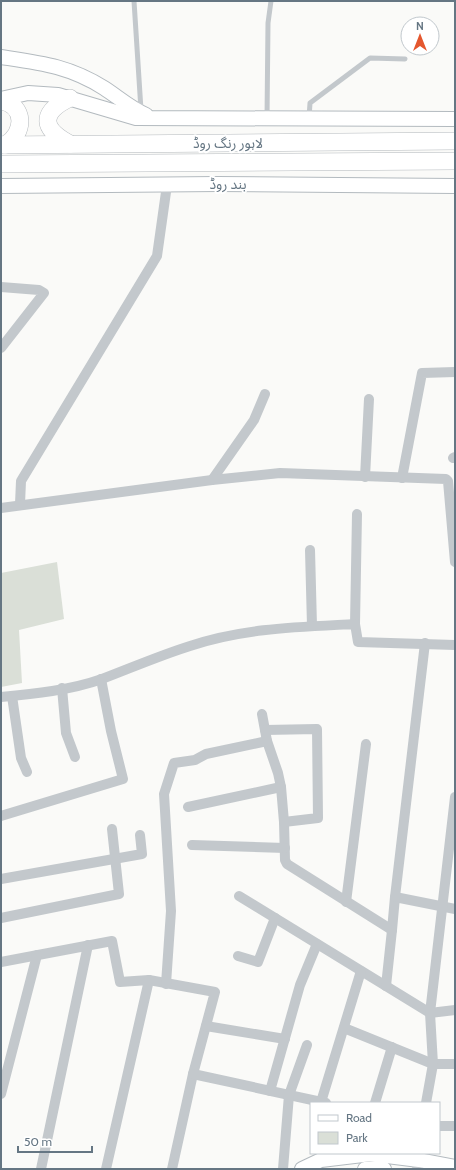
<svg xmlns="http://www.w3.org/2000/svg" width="456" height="1170" font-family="Cabin,'Noto Sans Arabic',sans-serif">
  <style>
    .green { fill: #dadfd7 }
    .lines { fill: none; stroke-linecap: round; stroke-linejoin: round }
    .secondary-casing { stroke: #b3babf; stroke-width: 16 }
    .highway-casing { stroke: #b4b9bd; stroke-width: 18 }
    .lane { stroke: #c3c8cc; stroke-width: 5 }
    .street { stroke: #c3c8cc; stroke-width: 10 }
    .secondary { stroke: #fff; stroke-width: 14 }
    .highway { stroke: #fff; stroke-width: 17 }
    .labels { text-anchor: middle; stroke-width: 4; stroke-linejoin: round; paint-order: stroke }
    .street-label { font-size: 14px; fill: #657683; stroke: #fff }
  </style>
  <rect width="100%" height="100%" fill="#fafaf8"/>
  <path class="green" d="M57,562L64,619L19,630L22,683L1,687V573Z"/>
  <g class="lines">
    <g class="secondary-casing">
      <g id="secondary">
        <path d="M1,57C41,63 69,66 104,88C118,97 130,108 146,115"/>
        <path d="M1,99L28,93L58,95L136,118L455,119"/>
        <path d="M1,186L217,184L455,186"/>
        <path d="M302,1169L321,1160L371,1154L419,1160L455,1167"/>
        <path d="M365,1169L376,1168L384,1169"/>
      </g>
    </g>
    <g class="highway-casing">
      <g id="highway">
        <path d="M70,98C39,113 42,129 70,144"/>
        <path d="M1,101C26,105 25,134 5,145"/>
        <path d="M1,145L455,141"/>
        <path d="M1,164L455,161"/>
      </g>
    </g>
    <g class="lane">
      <path d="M134,1L141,110"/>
      <path d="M267,118L268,23L271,1"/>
      <path d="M309,118L310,103L370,58L405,59"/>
    </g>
    <g class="street">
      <path d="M1,287L39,290L44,293L1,348"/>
      <path d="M453,458L455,457"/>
      <path d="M365,477L369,399"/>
      <path d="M402,478L422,373L455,372"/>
      <path d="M212,480L254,420L265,394"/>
      <path d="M20,504L21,481L157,256L167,185"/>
      <path d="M1,508L212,480L280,473L446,479L448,481L455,562"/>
      <path d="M310,550L312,626"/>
      <path d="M355,624L357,514"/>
      <path d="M62,688L66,733L75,757"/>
      <path d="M12,696L21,758L27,772"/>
      <path d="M1,697C34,694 71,690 102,679C131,668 161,655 190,646C244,628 299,627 355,624L358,642L455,645"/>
      <path d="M262,714L267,741L278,773L281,787L284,822L285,860L287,864L392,930L395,897L455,909"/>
      <path d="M265,730L317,729L318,818L284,822"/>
      <path d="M188,807L281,787"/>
      <path d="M1,816L123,779L111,731L101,679"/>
      <path d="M192,845L285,848"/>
      <path d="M1,879L142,854L140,835"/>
      <path d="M239,896L430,1013L455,1010"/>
      <path d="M395,897L425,643"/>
      <path d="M346,902L366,744"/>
      <path d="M1,918L119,894L112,829"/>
      <path d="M238,956L258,962L275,918"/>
      <path d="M1,962L112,941L120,982L149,980L106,1169"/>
      <path d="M149,980L215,992L193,1074L172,1169"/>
      <path d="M166,984L171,911L164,794L174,763L195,760L206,754L267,741"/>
      <path d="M386,986L392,930"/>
      <path d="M206,1026L285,1039"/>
      <path d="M344,1028L433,1064H455"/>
      <path d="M193,1074L326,1103"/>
      <path d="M270,1091L300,985L317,944"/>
      <path d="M1,1094L37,955"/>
      <path d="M321,1102L361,971"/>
      <path d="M375,1103L392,1047"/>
      <path d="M426,1103L433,1064L430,1013L455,797"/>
      <path d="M439,1126H455"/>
      <path d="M41,1169L88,945"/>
      <path d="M283,1169L289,1095L307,1045"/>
      <path d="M417,1169L419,1153"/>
    </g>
    <use href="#secondary" class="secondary"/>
    <use href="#highway" class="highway"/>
  </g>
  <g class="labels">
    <g class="street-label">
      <text x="228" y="148">لاہور رنگ روڈ</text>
      <text x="228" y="189">بند روڈ</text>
    </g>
  </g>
  <rect width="456" height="1170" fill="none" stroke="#657683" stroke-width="4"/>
  <rect x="310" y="1102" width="130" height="52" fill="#ffffff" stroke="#c1c8cd"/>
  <rect x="318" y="1115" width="20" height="6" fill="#ffffff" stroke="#c1c8cd"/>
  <text x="346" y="1122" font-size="12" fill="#657683">Road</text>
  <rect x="318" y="1132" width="20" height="12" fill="#dadfd7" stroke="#c1c8cd"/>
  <text x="346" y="1142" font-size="12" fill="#657683">Park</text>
  <g transform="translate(420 36)"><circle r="19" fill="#ffffff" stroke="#c1c8cd"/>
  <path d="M0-3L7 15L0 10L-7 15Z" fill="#e4572e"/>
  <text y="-6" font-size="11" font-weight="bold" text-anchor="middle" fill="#657683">N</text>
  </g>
  <path d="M18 1146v6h74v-6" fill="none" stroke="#657683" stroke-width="2"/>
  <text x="24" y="1146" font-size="12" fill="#657683" stroke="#ffffff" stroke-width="3" paint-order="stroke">50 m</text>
</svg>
